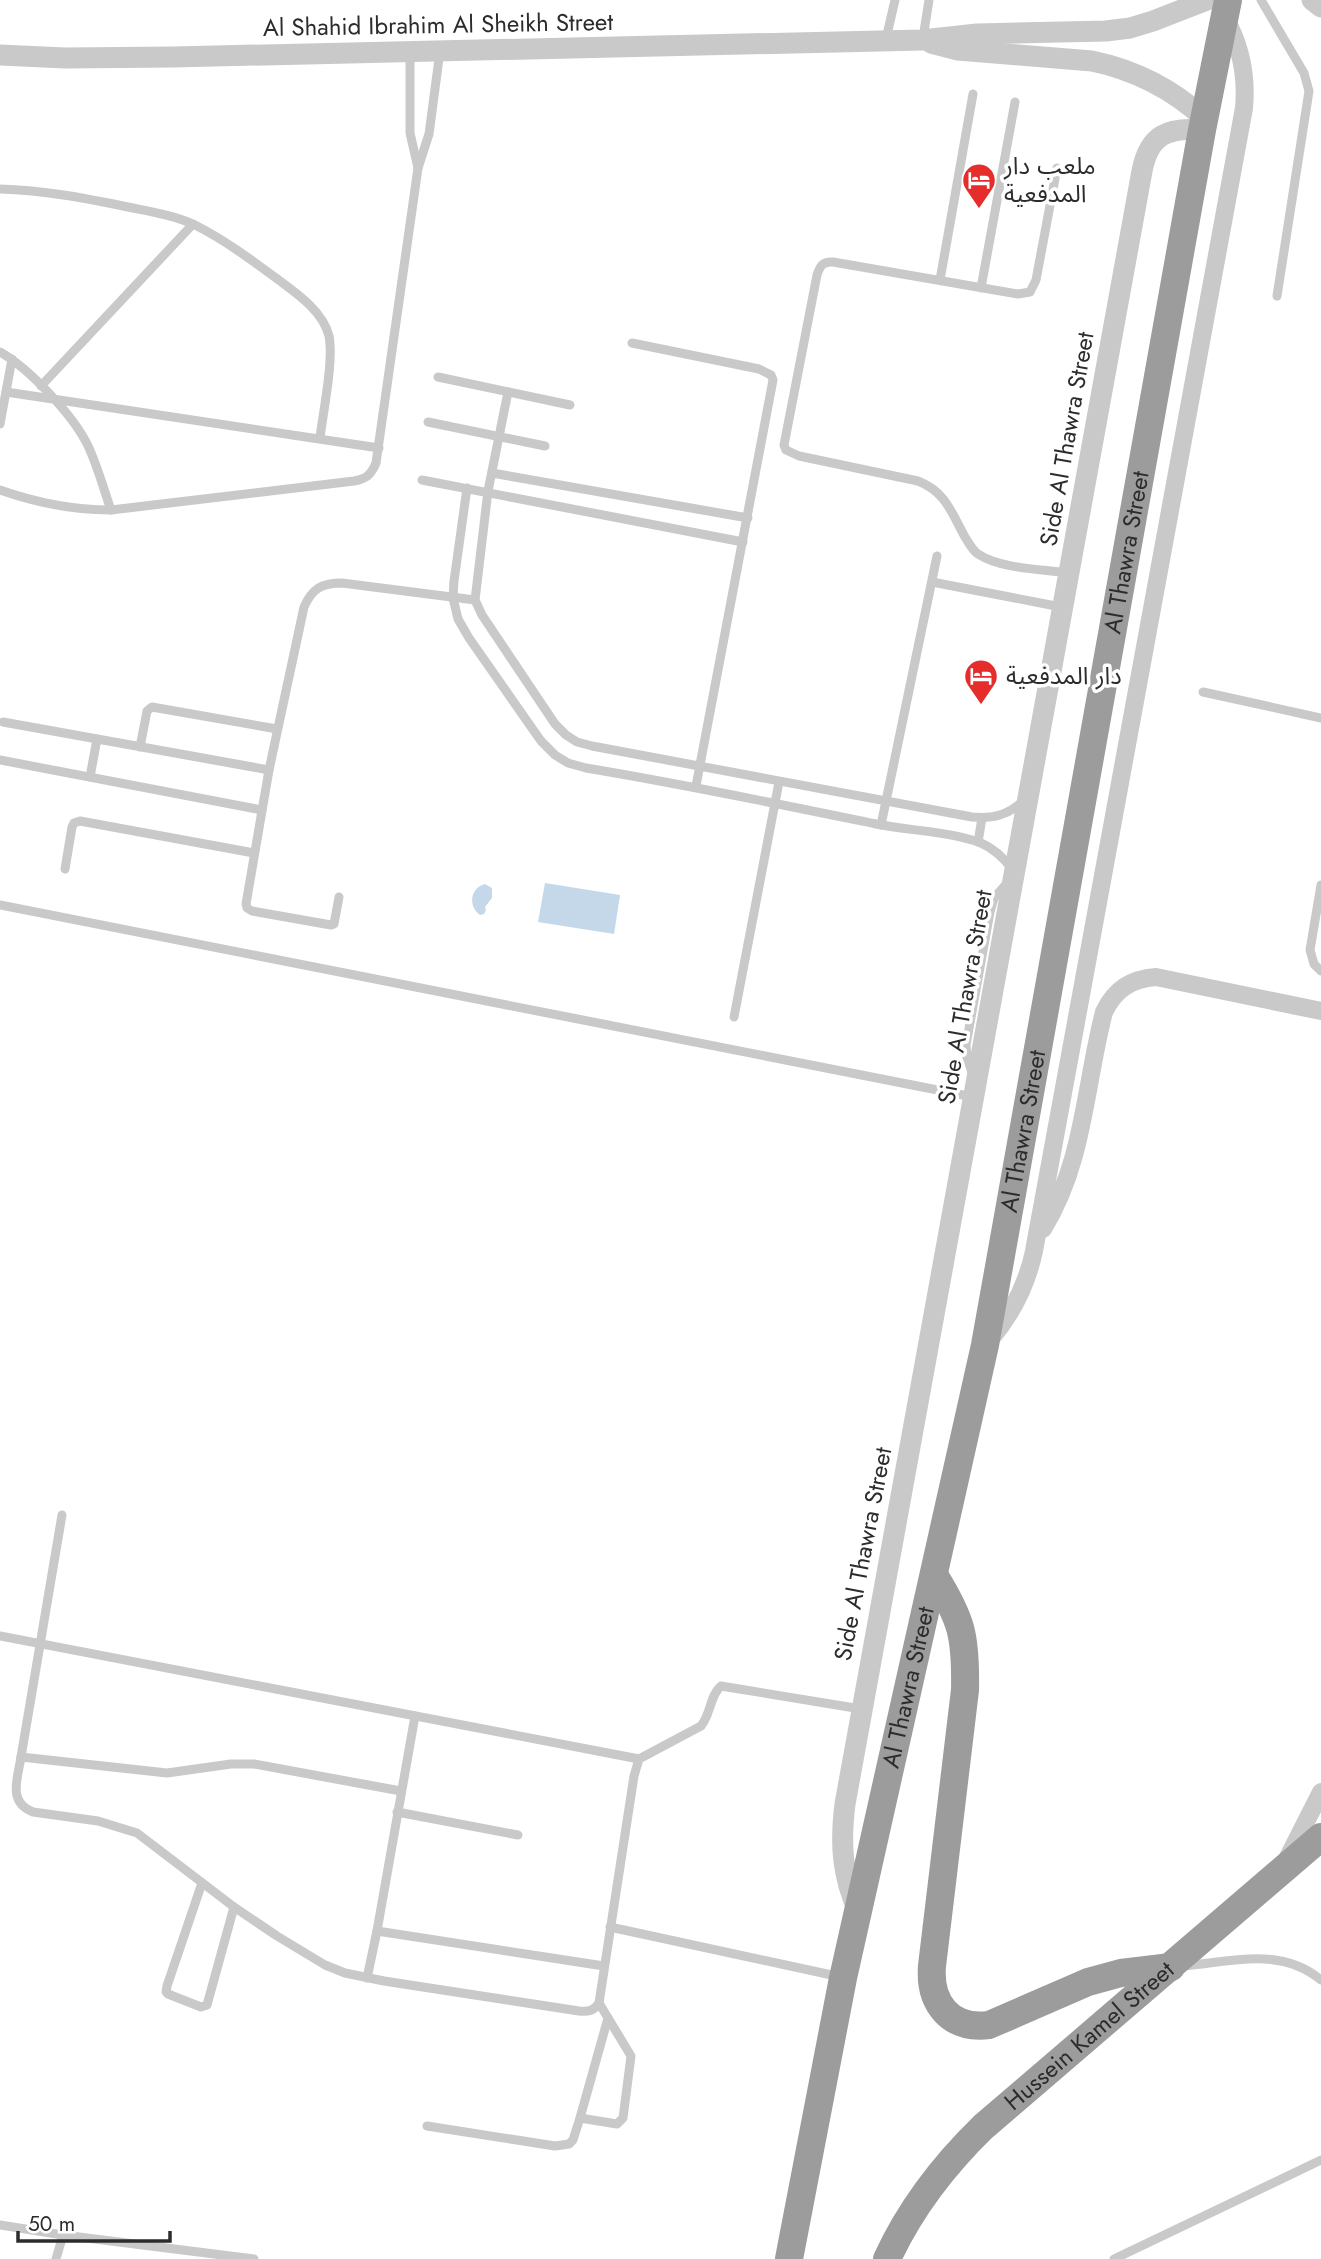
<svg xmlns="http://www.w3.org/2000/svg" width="1321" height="2259" font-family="Jost,'Noto Sans Arabic',sans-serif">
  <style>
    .water { fill: #c4d8ea }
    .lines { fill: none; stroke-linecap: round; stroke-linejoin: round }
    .service { stroke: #c9c9c9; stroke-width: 9 }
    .minor { stroke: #c9c9c9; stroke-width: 18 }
    .tertiary { stroke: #c9c9c9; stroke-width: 21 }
    .trunk { stroke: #9c9c9c; stroke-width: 28 }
    .labels { text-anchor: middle; stroke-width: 7; stroke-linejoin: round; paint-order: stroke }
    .street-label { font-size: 24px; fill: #2c2c2c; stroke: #fff }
    .poi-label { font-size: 24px; fill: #2c2c2c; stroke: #fff; text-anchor: start }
  </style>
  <rect width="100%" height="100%" fill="#fff"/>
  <g class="water">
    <path d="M545,883L620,895L614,934L538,922Z"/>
    <path d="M485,884L492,888V898L485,907L486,910L484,914L480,915C468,906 470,888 485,884Z"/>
  </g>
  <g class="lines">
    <g class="service">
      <path d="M1261,0L1304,73L1309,91L1277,296"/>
      <path d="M923,38L929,0"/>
      <path d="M886,39L895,0"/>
      <path d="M410,52V133L418,168"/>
      <path d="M1057,168L1036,280L1030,292L1018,294L833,262C823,261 820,266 817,275L784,445L786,450L799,456L918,481C946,492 951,512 965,537C969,543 972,550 978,554C1001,569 1041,569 1068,573"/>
      <path d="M0,189C44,190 90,199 133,208C153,212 176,216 195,225C225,240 253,261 280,281C299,295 323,312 329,336C334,360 323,412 320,438"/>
      <path d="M940,280L973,94"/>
      <path d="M981,288L1015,102"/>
      <path d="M632,343L759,369L771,375L773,380L696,786"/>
      <path d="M0,352C30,369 75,417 89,448C98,468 104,490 111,510"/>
      <path d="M438,377L570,405"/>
      <path d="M41,386L193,224"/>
      <path d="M6,392L379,448"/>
      <path d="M508,392L488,491L475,600L482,615L555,724L566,735L577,742L592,746L972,817C993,819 1008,815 1023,801"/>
      <path d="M428,422L545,446"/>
      <path d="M0,424L12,359"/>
      <path d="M492,473L748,518"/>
      <path d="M422,480L743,542"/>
      <path d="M467,488L454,581L453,598L458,619L469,638L541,741L555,755L568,763L586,768C683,784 779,804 876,824C910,831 948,831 981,843C995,849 1004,858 1013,870"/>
      <path d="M0,490C37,503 72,510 111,510L354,481C366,479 371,475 376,463L418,168L429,134L440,51"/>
      <path d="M932,582L1061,607"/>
      <path d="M1203,692L1321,718"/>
      <path d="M3,722L269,770"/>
      <path d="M140,747L147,711L152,707L277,729"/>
      <path d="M0,760L262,810"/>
      <path d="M90,777L97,739"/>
      <path d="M881,825L937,556"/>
      <path d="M978,842L982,818"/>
      <path d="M65,869L72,827L74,823L80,821L254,853"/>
      <path d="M1321,885L1310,950L1314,964L1321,971"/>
      <path d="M339,897L334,924L331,925L252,911L247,908L246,904L269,770L304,607C312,589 321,583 342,583L475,600"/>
      <path d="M0,905L973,1097"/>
      <path d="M734,1017L779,782"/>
      <path d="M973,1075L967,1058L966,1045L990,912L994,898L1009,881"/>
      <path d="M62,1515L21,1757C18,1778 7,1802 33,1812L98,1821L137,1833L234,1907L277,1936L325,1965L345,1973L384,1981L579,2011C588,2012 594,2011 599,2003L634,1776L639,1759L701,1726C711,1714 710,1695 721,1686L861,1709"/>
      <path d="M0,1636L639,1759"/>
      <path d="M21,1757L167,1773L231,1764H254L401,1791"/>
      <path d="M397,1812L518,1835"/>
      <path d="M202,1883L167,1986L166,1992L168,1994L201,2007L207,2005L234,1907"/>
      <path d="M610,1927L841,1977"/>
      <path d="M377,1931L604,1966"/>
      <path d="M1183,1966C1231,1962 1280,1946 1321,1980"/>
      <path d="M367,1978L377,1931L415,1716"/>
      <path d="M580,2118L617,2124L623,2118L631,2056L599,2003"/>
      <path d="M427,2126L555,2146L569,2144L573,2140L580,2118L608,2018"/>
      <path d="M0,2225L63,2235L56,2259"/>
      <path d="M63,2235L254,2259"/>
      <path d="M1114,2259L1321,2160"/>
    </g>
    <g class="minor">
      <path d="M1043,1229C1084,1163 1085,1085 1104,1012C1115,989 1131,979 1156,977L1321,1011"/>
      <path d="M990,1340C1012,1314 1027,1284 1034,1251L1244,108C1247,75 1241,45 1224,16"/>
      <path d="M1288,1857L1321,1792"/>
    </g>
    <g class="tertiary">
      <path d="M1312,0L1321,7"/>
      <path d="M931,43L958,50L1092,61C1135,70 1171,88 1204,118"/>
      <path d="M0,55L65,58L173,57L922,40L977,34L1106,31L1130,28L1153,21L1207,0"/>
      <path d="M859,1913C842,1876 840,1844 845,1804L1142,171C1149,135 1167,127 1202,130"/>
    </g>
    <g class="trunk">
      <path d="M934,1575C962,1620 966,1636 965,1690L932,1966C929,2003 950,2030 989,2025L1088,1982L1121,1973L1171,1967"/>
      <path id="s1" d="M789,2259L843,1978L985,1345L1202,130L1228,0"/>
      <path id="s2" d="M887,2259C910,2209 944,2165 983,2127L1321,1837"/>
    </g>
  </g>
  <defs>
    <g id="hotel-pin" transform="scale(1.75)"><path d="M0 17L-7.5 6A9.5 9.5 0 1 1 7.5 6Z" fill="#e52d2b" stroke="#fff"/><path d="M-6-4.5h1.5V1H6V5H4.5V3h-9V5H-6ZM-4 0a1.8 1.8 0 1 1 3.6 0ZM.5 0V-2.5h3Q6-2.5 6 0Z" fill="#fff"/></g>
  </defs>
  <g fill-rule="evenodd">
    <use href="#hotel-pin" x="979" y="180"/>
    <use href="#hotel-pin" x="981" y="676"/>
  </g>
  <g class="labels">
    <g class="street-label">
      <text transform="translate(438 25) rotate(-1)" y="8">Al Shahid Ibrahim Al Sheikh Street</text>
      <text transform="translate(1067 439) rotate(-80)" y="8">Side Al Thawra Street</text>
      <text dy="8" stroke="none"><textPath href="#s1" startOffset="1740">Al Thawra Street</textPath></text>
      <text transform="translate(965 997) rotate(-80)" y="8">Side Al Thawra Street</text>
      <text dy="8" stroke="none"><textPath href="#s1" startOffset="1152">Al Thawra Street</textPath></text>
      <text transform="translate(863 1554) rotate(-79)" y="8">Side Al Thawra Street</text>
      <text dy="8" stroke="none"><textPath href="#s1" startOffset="584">Al Thawra Street</textPath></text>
      <text dy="8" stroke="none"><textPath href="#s2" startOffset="304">Hussein Kamel Street</textPath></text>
    </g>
    <g class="poi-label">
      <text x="1004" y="174">ملعب دار<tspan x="1004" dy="28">المدفعية</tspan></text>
      <text x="1006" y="684">دار المدفعية</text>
    </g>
  </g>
  <path d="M18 2231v10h152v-10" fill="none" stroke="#2c2c2c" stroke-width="3.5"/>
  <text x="28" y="2231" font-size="21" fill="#2c2c2c" stroke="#ffffff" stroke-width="5" paint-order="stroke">50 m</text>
</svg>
